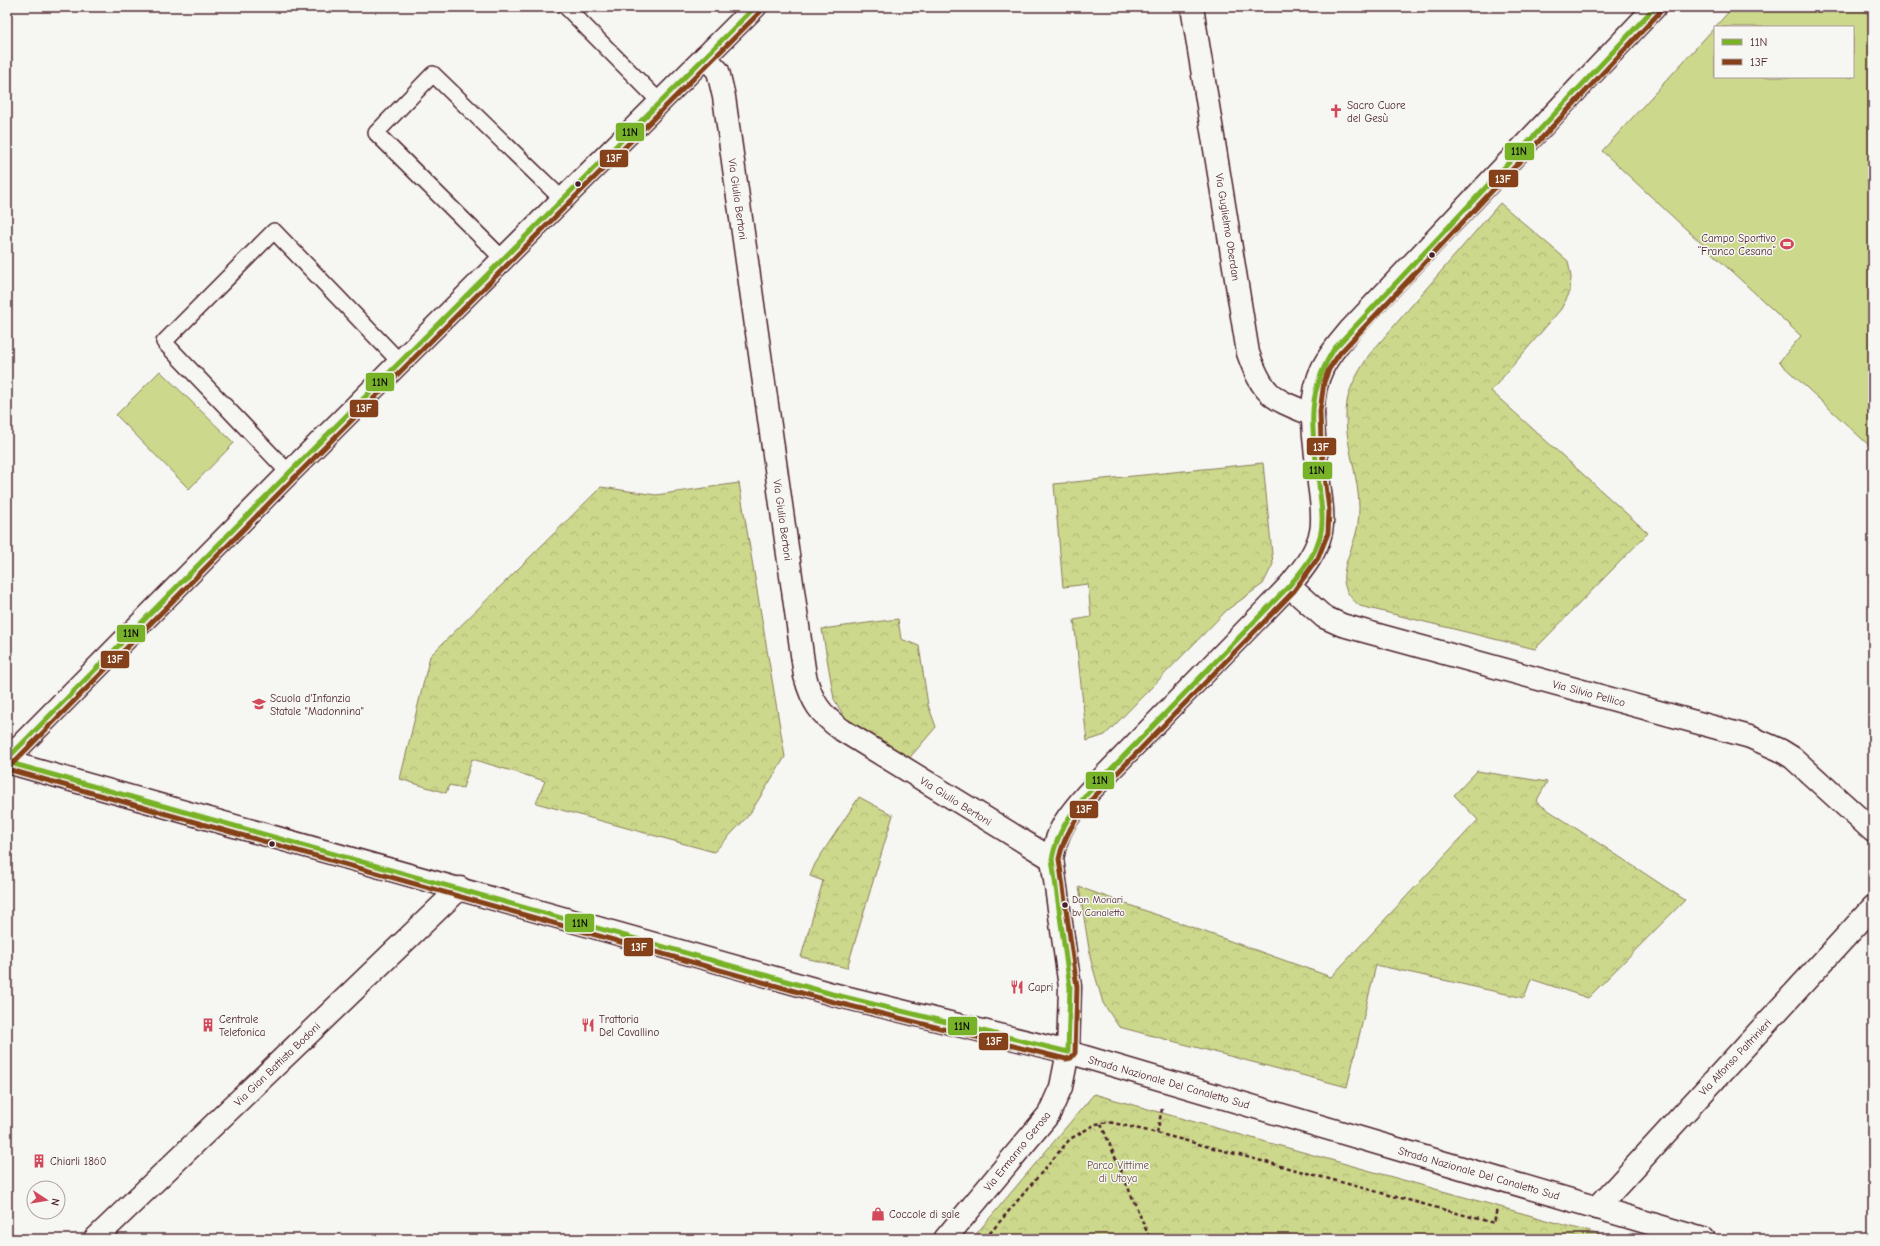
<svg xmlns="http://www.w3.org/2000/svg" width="1880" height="1246" font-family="'Comic Neue',sans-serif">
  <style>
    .grass { fill: #ccd88b; stroke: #8b7c5b }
    .forest { fill: url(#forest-crowns); stroke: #8b7c5b }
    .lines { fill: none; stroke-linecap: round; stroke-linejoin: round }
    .service-casing { stroke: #4a1f2b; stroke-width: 18 }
    .minor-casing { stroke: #4a1f2b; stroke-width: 25 }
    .secondary-casing { stroke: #4a1f2b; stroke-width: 25 }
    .path { stroke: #4a1f2b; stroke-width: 2.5; stroke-dasharray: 4 3; stroke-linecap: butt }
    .service { stroke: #f6f6f2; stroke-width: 15 }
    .minor { stroke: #f6f6f2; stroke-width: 22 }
    .secondary { stroke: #f6f6f2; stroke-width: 22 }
    .bus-1-casing { stroke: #f6f6f2; stroke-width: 8 }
    .bus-2-casing { stroke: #f6f6f2; stroke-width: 8 }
    .bus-1 { stroke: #77b228; stroke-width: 5 }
    .bus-2 { stroke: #854119; stroke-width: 5 }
    .bus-dot { fill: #4a1f2b; stroke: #f6f6f2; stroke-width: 1.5 }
    .labels { text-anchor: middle; stroke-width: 3; stroke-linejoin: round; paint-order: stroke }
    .bus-label { font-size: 10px; fill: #4a1f2b; stroke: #f6f6f2; text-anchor: start }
    .poi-label { font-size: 11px; fill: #4a1f2b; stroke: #f6f6f2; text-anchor: start }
    .street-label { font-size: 11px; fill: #4a1f2b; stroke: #f6f6f2 }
    .park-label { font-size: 11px; fill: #6a4d43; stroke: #f6f6f2 }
    .line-badge { stroke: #f6f6f2; stroke-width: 1.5 }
    .badge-label { font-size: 11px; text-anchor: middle; font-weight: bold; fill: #fff }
    .pale-badge-label { font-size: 11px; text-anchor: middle; font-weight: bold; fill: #111 }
  </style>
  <defs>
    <pattern id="forest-crowns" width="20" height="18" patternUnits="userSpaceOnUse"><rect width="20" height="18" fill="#ccd88b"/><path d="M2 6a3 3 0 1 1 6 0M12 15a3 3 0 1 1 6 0" fill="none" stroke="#b1b978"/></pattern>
  </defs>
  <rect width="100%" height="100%" fill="#f6f6f2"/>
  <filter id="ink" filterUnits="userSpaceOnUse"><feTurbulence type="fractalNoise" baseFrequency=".025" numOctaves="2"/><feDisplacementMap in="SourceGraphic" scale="8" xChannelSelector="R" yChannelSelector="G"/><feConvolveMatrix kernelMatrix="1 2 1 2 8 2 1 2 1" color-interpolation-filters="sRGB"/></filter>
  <g filter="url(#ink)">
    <g class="grass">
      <path d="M1733,7H1858L1873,18V449L1779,362L1801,336L1602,151L1715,27V77H1853V27H1715Z"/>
      <path d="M160,371L234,443L189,489L116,415Z"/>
    </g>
    <g class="forest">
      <path d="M1500,203L1568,261L1571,277L1570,292L1561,309L1491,391L1648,533L1535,649L1360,606C1327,580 1354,556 1358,523C1364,482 1341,442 1347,402C1350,384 1360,370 1369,355Z"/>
      <path d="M1263,463L1273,564L1263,584L1227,610L1105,735L1087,741L1074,620L1091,617L1088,584L1063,587L1054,484Z"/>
      <path d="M739,483L785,757L749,815L714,852L536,803L545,781L472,759L463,788L449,785L446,793L400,779L430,656L601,487L656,495Z"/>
      <path d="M898,619L901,639L919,646L928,705L936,727L906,762L851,729L834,699L822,629Z"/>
      <path d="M1477,771L1547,782L1536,802L1685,900L1588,998L1531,979L1524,998L1376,965L1347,1087L1119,1027L1103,1003L1091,961L1079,887L1331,977L1478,820L1454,795Z"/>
      <path d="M859,797L893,815L847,968L801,957L823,881L810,876L815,864Z"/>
      <path d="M1094,1094L1615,1239H972Z"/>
    </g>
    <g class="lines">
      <g class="service-casing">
        <g id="service">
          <path d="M566,7L660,102"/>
          <path d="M503,259L376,133L433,74L563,200"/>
          <path d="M289,473L164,342L274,231L400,362"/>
        </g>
      </g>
      <g class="minor-casing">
        <g id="minor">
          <path d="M1192,7L1248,353C1264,397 1271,398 1313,415"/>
          <path d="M705,57L718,71L724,97L805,676C812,702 820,714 842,730L1052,859"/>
          <path d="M1289,586L1324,617L1342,625L1750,737L1780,750L1793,758L1873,831"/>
          <path d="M7,759L289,473L755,7"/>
          <path d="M1597,1208L1873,907"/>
          <path d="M95,1239L460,888"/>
          <path d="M945,1239L1049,1114L1061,1087L1068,1052L1070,987L1052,859C1057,829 1067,817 1087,794L1289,586C1302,570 1316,554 1321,532C1324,516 1321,499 1319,484C1316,446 1305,402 1323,367C1330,353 1340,342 1350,330L1655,7"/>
        </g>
      </g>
      <g class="secondary-casing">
        <path id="secondary" d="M7,762L832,994L1068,1052L1703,1239"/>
      </g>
      <g class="path">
        <path d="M1101,1124L1150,1239"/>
        <path d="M1157,1133L1162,1109"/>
        <path d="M985,1239L1070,1139L1096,1124L1109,1122L1157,1133L1494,1223L1497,1208"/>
      </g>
      <use href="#service" class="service"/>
      <use href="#minor" class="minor"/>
      <use href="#secondary" class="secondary"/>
      <g class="bus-1-casing">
        <g id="bus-1">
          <path d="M7,759L289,473L755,7"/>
          <path d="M7,762L832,994L1068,1052L1070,987L1052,859C1057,833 1070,814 1087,794L1289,586C1301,572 1313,558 1319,540C1324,525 1322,510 1320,494C1315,438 1301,401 1334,349L1655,7"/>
        </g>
      </g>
      <g class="bus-2-casing">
        <g id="bus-2">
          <path d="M12,764L294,478L760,12"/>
          <path d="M7,769L830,1001L1066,1059L1071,1058L1075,1053L1077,987L1059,859C1064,835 1076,818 1092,799L1294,591L1318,558L1328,533L1329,510L1321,443L1320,411L1324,382L1329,369L1340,353L1660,12"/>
        </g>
      </g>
      <use href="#bus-1" class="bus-1"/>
      <use href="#bus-2" class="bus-2"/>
    </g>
  </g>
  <defs>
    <g id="church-bare" transform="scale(1.08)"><path d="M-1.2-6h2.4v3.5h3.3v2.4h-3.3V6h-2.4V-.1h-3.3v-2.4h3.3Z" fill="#d1495b" stroke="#f6f6f2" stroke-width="2.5" paint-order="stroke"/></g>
    <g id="stadium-bare" transform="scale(1.08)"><path d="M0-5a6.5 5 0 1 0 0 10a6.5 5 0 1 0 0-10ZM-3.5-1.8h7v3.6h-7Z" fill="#d1495b" stroke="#f6f6f2" stroke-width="2.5" paint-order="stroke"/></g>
    <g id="school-bare" transform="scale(1.08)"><path d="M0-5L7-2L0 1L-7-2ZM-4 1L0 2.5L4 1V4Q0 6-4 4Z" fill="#d1495b" stroke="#f6f6f2" stroke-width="2.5" paint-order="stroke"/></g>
    <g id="restaurant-bare" transform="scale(1.08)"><path d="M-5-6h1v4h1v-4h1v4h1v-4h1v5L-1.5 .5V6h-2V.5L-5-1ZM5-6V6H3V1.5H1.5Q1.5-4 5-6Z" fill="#d1495b" stroke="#f6f6f2" stroke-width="2.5" paint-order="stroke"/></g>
    <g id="building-bare" transform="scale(1.08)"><path d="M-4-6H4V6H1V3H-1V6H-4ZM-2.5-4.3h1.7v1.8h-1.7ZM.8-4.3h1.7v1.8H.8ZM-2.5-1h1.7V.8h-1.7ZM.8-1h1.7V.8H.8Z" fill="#d1495b" stroke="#f6f6f2" stroke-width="2.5" paint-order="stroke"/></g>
    <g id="shop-bare" transform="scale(1.08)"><path d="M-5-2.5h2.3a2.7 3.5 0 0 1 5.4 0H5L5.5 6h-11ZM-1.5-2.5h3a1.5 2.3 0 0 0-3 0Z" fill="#d1495b" stroke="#f6f6f2" stroke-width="2.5" paint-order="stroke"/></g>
  </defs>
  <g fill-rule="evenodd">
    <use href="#church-bare" x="1336" y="111"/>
    <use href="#stadium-bare" x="1787" y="244"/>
    <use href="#school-bare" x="259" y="704"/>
    <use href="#restaurant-bare" x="1017" y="987"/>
    <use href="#building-bare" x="208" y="1025"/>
    <use href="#restaurant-bare" x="588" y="1025"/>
    <use href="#building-bare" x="39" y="1161"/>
    <use href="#shop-bare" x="878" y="1214"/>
  </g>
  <g class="bus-dot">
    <circle cx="578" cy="184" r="3.5"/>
    <circle cx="1432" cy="255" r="3.5"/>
    <circle cx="272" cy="844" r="3.5"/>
    <circle cx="1065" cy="905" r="3.5"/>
  </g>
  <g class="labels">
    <g class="bus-label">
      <text x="1072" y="903">Don Monari<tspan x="1072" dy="13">bv Canaletto</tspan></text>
    </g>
    <g class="poi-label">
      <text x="1347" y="109">Sacro Cuore<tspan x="1347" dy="13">del Gesù</tspan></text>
      <text x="1776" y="242" text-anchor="end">Campo Sportivo<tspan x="1776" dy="13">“Franco Cesana”</tspan></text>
      <text x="270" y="702">Scuola d'Infanzia<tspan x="270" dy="13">Statale "Madonnina"</tspan></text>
      <text x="1028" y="991">Capri</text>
      <text x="219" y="1023">Centrale<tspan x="219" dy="13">Telefonica</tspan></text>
      <text x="599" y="1023">Trattoria<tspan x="599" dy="13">Del Cavallino</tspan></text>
      <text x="50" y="1165">Chiarli 1860</text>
      <text x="889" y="1218">Coccole di sale</text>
    </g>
    <g class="street-label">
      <text transform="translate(738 199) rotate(82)" y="4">Via Giulio Bertoni</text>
      <text transform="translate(1228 227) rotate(81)" y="4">Via Guglielmo Oberdan</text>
      <text transform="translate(783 520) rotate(82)" y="4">Via Giulio Bertoni</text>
      <text transform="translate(1589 693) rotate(15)" y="4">Via Silvio Pellico</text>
      <text transform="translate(956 801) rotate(32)" y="4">Via Giulio Bertoni</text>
      <text transform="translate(1735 1057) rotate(-47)" y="4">Via Alfonso Paltrinieri</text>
      <text transform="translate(277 1064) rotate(-44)" y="4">Via Gian Battista Bodoni</text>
      <text transform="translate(1169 1082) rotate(16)" y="4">Strada Nazionale Del Canaletto Sud</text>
      <text transform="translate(1017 1151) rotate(-51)" y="4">Via Ermanno Gerosa</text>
      <text transform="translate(1479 1173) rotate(16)" y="4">Strada Nazionale Del Canaletto Sud</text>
    </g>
    <g class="park-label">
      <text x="1118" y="1169">Parco Vittime<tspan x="1118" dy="13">di Utoya</tspan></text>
    </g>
  </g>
  <g class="line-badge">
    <rect x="615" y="122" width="30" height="20" rx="4" fill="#77b228"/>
    <rect x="1504" y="142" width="31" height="19" rx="4" fill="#77b228"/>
    <rect x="599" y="149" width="30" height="19" rx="4" fill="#854119"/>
    <rect x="1488" y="169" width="31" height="19" rx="4" fill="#854119"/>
    <rect x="365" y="372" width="30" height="20" rx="4" fill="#77b228"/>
    <rect x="349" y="399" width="30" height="19" rx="4" fill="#854119"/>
    <rect x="1306" y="437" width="31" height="19" rx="4" fill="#854119"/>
    <rect x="1302" y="461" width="31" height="19" rx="4" fill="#77b228"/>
    <rect x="116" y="624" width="30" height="19" rx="4" fill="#77b228"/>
    <rect x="100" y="650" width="30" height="19" rx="4" fill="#854119"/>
    <rect x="1085" y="771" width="30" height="19" rx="4" fill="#77b228"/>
    <rect x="1069" y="800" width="30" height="19" rx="4" fill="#854119"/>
    <rect x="564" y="913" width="31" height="20" rx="4" fill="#77b228"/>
    <rect x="623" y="937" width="31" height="20" rx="4" fill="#854119"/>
    <rect x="947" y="1016" width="31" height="20" rx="4" fill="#77b228"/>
    <rect x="978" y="1032" width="31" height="19" rx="4" fill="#854119"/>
  </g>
  <g class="badge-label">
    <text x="614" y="162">13F</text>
    <text x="1503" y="183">13F</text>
    <text x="364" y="412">13F</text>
    <text x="1321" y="451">13F</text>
    <text x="115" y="663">13F</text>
    <text x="1084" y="813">13F</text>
    <text x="639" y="951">13F</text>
    <text x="994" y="1045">13F</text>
  </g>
  <g class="pale-badge-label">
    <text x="630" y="136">11N</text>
    <text x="1519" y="155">11N</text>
    <text x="380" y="386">11N</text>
    <text x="1317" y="474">11N</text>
    <text x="131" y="637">11N</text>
    <text x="1100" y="784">11N</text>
    <text x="580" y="927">11N</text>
    <text x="962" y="1030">11N</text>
  </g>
  <rect width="1880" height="1246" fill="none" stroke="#f6f6f2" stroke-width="24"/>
  <rect x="12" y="12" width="1856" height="1222" fill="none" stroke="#4a1f2b" stroke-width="1.5" filter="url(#ink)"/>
  <rect x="1714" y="26" width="140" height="52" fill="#f6f6f2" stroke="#b1a0a2"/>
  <rect x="1722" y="39" width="20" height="6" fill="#77b228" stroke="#b1a0a2"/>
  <text x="1750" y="46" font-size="12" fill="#4a1f2b">11N</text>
  <rect x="1722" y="59" width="20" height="6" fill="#854119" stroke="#b1a0a2"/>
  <text x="1750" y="66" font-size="12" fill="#4a1f2b">13F</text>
  <g transform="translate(46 1200) rotate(102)"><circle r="19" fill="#f6f6f2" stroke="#b1a0a2"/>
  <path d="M0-3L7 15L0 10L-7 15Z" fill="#d1495b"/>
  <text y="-6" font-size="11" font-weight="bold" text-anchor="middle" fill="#4a1f2b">N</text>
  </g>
</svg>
